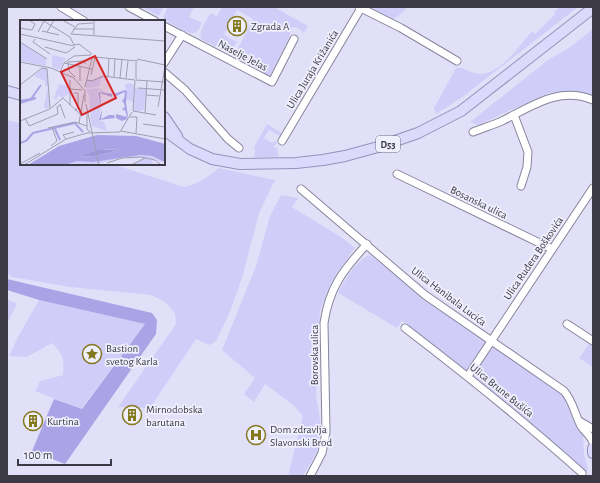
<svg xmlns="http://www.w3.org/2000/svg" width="600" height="483" font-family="'Alegreya Sans',sans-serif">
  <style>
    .green { fill: #d1cdf9 }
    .water { fill: #aaa3e6 }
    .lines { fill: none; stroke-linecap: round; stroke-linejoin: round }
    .minor-casing { stroke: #87859b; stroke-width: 9 }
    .primary-casing { stroke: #9691bb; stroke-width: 12 }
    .minor { stroke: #fff; stroke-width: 7 }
    .primary { stroke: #ddd9fc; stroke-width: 10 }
    .labels { text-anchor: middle; stroke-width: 3.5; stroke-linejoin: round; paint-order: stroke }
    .shield { fill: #f0effd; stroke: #72717c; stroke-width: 1 }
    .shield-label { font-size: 10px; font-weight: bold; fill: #3c3b45 }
    .poi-label { font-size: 11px; fill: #3c3b45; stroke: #f0effd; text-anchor: start }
    .street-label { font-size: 11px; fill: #3c3b45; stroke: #f0effd }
    .inset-river { fill: none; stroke: #aaa3e6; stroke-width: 2 }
    .inset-road { fill: none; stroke: #a09eb0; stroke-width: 1 }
    .view { fill: #d62828; fill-opacity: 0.15; stroke: #d62828; stroke-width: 2 }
    .inset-edge { fill: none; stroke: #3c3b45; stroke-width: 2 }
  </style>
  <rect width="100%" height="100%" fill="#e2e0f8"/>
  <g class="green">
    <path d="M142,7H163L159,16Z"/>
    <path d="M168,7H194L189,17L202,23C200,27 198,32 194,33C188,35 168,22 163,18Z"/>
    <path d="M222,7H274L308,26L304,33C299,29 300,28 293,27L291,29L289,38L271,74L269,76L235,58L234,56L253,19L237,10L224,35L237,42L231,52L228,53L201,39C198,31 207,20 211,13L217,16Z"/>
    <path d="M371,7H407L402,13L391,21L371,9Z"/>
    <path d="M560,7H578L461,98L436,114L434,108L456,68C464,66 472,74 480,74C501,74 520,45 532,31L535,34L555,14L554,12Z"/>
    <path d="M593,29V96L573,91L549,93L478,125L470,122L548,60L569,48Z"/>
    <path d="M7,120L19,123L21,125V164H112L184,187C198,184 208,177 219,168L275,180L259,213L243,275L229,314L216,341L210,345L196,339L150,408L118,407L176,324L175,313L165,302L151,295L70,287L12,277L7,273Z"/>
    <path d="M267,124L283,134L280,136L269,130L264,138L272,143L275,141L278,142L274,146V148H277L279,157H254L255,151L254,147Z"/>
    <path d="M281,195L298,198L292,207L344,239L355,248L336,274L327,292L320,311L316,395L321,426L318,450L303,476H288L303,416L293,405L265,384L254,402L244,394L255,378L222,350L256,266L270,216Z"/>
    <path d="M370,255L440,309L558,391L564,398L574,421L583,435L584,454L588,470L586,473C530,422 472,375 412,331L408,324L402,321L397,328L338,293C344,282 357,258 370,255Z"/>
    <path d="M7,299L17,304L7,324Z"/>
    <path d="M39,300L145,324L81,409L35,391L40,381L63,375C65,360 63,354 52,343L27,357L9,356L18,337Z"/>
    <path d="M589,344L593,346V367L579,358Z"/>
  </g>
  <path class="water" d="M7,279L152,313L157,320L156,334L65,464L32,451L54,399L82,409L145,324L39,300L7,290Z"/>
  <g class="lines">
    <g class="minor-casing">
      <g id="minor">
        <path d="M61,7L84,21"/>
        <path d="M129,7L155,21"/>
        <path d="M359,7L401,28L457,61"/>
        <path d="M164,26L272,82L294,39"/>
        <path d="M164,63L182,35"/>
        <path d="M164,72L185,90L228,139L239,148"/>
        <path d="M514,115L528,152L527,167L521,186"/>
        <path d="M473,132C483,128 493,125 502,121C532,106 559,86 593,100"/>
        <path d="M282,141L361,8"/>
        <path d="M397,174L552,249"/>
        <path d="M301,189L425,295L564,391C573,401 575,415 581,426C585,432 590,435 593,442"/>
        <path d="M567,324L593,341"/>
        <path d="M405,328C465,374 525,422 582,473"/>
        <path d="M468,376L593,188"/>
        <path d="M579,421L593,429"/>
        <path d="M310,476L322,453L326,432L324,323C329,288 343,270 367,244"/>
      </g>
    </g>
    <g class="primary-casing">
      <g id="primary">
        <path d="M7,91L21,95"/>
        <path d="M164,117L177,136"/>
        <path d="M164,130L190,149L212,159L240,164L296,163L323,160L345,156L378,147L418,133L461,111L593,8"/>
        <path d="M593,448V453"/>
      </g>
    </g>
    <use href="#minor" class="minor"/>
    <use href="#primary" class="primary"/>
  </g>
  <defs>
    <g id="building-ring" transform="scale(1)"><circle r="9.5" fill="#f0effd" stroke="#83781c" stroke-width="1.5"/><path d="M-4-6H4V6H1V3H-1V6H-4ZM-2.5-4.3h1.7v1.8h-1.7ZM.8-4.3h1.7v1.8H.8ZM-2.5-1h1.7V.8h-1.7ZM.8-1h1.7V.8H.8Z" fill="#83781c"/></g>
    <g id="sight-ring" transform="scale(1)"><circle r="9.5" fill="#f0effd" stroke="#83781c" stroke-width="1.5"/><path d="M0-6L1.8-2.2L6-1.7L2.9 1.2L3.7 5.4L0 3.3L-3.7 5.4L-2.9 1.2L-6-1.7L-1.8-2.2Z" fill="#83781c"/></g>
    <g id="hospital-ring" transform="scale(1)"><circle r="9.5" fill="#f0effd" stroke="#83781c" stroke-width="1.5"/><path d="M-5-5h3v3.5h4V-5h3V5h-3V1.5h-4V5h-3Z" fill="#83781c"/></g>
  </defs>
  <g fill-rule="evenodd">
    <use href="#building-ring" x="237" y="26"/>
    <use href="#sight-ring" x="92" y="354"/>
    <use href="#building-ring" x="132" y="415"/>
    <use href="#building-ring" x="33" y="421"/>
    <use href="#hospital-ring" x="256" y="435"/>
  </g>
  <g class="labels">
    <rect class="shield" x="376" y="136" width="24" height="16" rx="3"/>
    <g class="shield-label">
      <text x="388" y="148">D53</text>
    </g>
    <g class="poi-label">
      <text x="251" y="30">Zgrada A</text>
      <text x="106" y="352">Bastion<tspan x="106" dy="13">svetog Karla</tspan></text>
      <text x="146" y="413">Mirnodobska<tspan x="146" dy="13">barutana</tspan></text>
      <text x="47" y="425">Kurtina</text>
      <text x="270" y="433">Dom zdravlja<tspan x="270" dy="13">Slavonski Brod</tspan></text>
    </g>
    <g class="street-label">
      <text transform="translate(243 55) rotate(28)" y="4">Naselje Jelas</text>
      <text transform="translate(312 69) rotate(-59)" y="4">Ulica Juraja Križanića</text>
      <text transform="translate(479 202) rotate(26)" y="4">Bosanska ulica</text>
      <text transform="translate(533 258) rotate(-56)" y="4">Ulica Ruđera Boškovića</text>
      <text transform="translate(449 296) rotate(37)" y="4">Ulica Hanibala Lucića</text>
      <text transform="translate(314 355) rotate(-90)" y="4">Borovska ulica</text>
      <text transform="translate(502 390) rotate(39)" y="4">Ulica Brune Bušića</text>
    </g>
  </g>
  <g transform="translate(20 20)">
    <rect width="145" height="145" fill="#e2e0f8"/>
    <path d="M0,22L26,39V46L0,41ZM32,35L46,38L39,50L32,47ZM22,48L27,49L29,78L27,79H29L30,88L25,89L24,85L28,66H25V61L14,56ZM82,57H86L81,59L79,67L66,68L67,61ZM110,63L114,65L113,82L106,79L107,71L105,67V64ZM39,64L49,66V74L42,78L39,75L36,80L34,78ZM78,68L86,72L78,71L77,74L81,84L79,100L84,102L87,111L72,106L71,101L69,75L65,69ZM115,68L126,69L124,89L121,91H114ZM114,135L130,136L143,140L139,144L140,142L134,138L132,142L135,145H112L124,138L104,137L74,145H45L57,141L73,142Z" fill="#d1cdf9"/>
    <path d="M78,129L100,130L75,136L57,137Z" fill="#9e97d9"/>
    <path d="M105,70L107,71L106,83L108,96L107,99L102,101L96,98V94L107,97L105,90H102L105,86L102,80L104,79L105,72L94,77V74ZM80,72L92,74V77L80,73L82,91L81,99L89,95H94L95,98L79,100L82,89L78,73ZM77,115L116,116L142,123L145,124V142L132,136L120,135L73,142L57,141L45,145H8L39,126ZM76,130L84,129L100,130L75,136L57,137Z" fill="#aaa3e6" fill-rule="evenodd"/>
    <path class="inset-river" d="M11,79L21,65M0,81L16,78M0,83L16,78M35,109L40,120M0,123L6,121L13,113L55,103L63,112"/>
    <path class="inset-road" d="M22,0L50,17L54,25L59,24L72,34M42,0L55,7M74,0V15M0,8L12,10L15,4L9,0M53,9H74M22,11L39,15M18,12L24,1M27,12L34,0M0,14L54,26M51,14L145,21M51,14L58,4L73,3M15,19L13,22L30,34M0,22L27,39M25,27L46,33L55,27M74,37L118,41M117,39L145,45M0,42L31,48L54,58L65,71V82M44,43L72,49M60,47V61M40,52L44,43L54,36L71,35M71,55L75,37M55,57L49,51L48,42L65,41V44M88,57L89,38M94,57L95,39M100,58L102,39M106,58L108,41M116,59V42M66,60L72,61L83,56L115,60M116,60L145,62M0,65L22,48L27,49L30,88M65,67L72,38M118,68L145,70M50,69L62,70M54,73H58V87L55,91M126,75L139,76M40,84L45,98M66,84L79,145M50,85V60M138,87L145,47M113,91L115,60M113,91L136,95M125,93L127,61M67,94V109L70,112M110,97H117L116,113M5,98L9,106L38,94L37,87L40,85M0,101L30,89L43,78L60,94M59,103L64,74M123,104L145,107M28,108L55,102L67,106M101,111L145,119M46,119L43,115L54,112M31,126L37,121L32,107M87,143L102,138L121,137L135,140L141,145M0,144L20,133M4,145L46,119L67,113L100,112L112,92M83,145H107M111,145L125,138"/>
    <path class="view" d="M75,36L96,78L62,95L41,52Z"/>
    <rect width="145" height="145" class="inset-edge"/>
  </g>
  <rect width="600" height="483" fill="none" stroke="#3c3b45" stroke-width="16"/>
  <path d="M18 459v6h93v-6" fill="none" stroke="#3c3b45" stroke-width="2"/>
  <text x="24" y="459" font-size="12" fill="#3c3b45" stroke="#f0effd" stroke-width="3" paint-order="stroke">100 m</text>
</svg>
